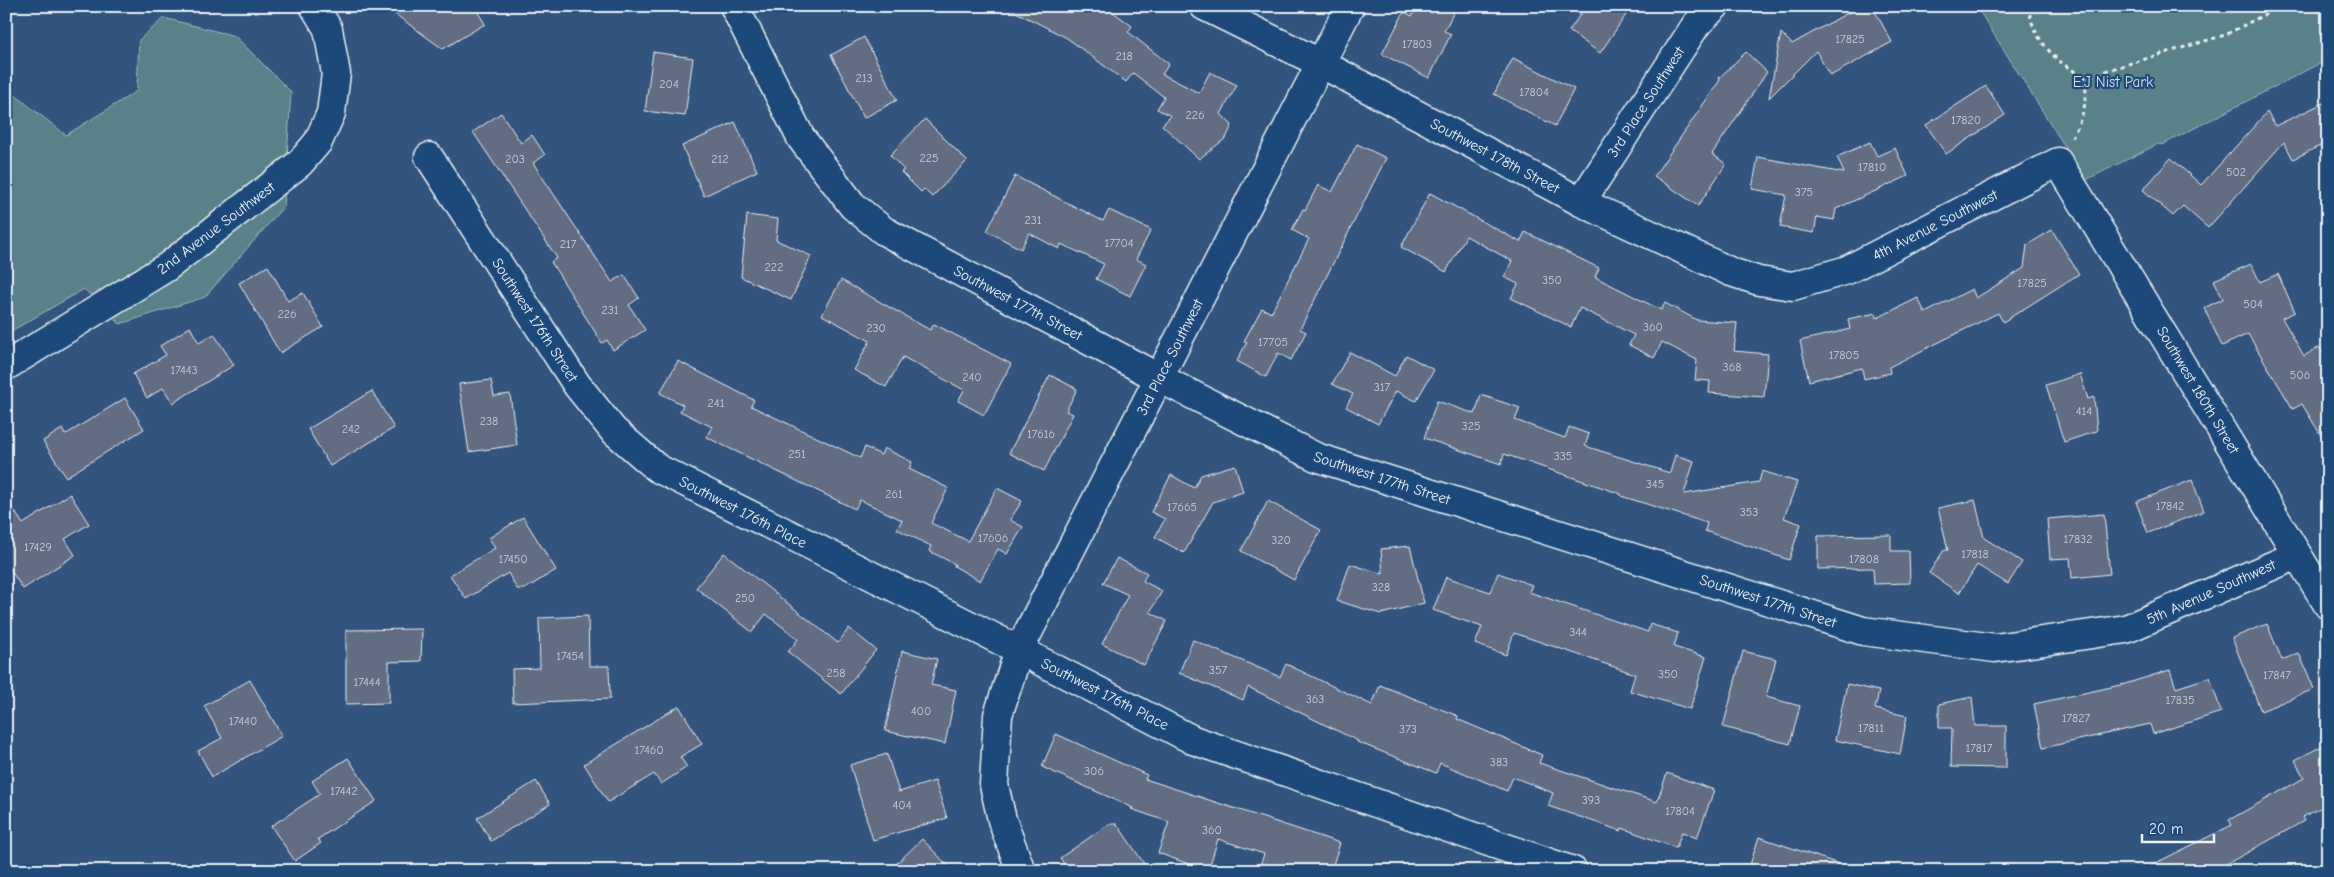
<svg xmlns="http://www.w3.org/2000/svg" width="2334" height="877" font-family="'Comic Neue',sans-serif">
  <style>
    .green { fill: #5a8187; stroke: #a1b9c0 }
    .building { fill: #626d82; stroke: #e8f1f8 }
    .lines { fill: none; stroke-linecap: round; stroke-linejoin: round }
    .minor-casing { stroke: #e8f1f8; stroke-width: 31 }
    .path { stroke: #e8f1f8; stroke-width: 3; stroke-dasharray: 4 4; stroke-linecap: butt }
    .minor { stroke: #1f4a7a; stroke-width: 28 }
    .labels { text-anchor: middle; stroke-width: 4.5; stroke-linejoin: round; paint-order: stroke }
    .number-label { font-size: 12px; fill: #c6d0da }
    .park-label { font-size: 15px; fill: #d3e0e7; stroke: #1f4a7a }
    .street-label { font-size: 15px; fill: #e8f1f8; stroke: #1f4a7a }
  </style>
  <rect width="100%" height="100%" fill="#33547c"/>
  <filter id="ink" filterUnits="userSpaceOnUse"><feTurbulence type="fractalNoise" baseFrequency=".02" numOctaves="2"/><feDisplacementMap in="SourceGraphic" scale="10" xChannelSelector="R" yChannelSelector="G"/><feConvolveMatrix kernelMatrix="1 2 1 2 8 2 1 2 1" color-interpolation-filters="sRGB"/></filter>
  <g filter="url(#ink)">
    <g class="green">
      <path d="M1976,6H2328V59L2162,145L2158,144L2086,180Z"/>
      <path d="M164,18L235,36L291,92L284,206L205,297L120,324L84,289L6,334V257L12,250L6,248V88L66,135L137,91L139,40Z"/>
    </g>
    <g class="building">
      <path d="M384,6H474L485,24L443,49Z"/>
      <path d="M1004,6H1105L1132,26L1128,32L1169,64L1162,74L1199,93L1210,72L1237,85L1221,114L1232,125L1226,138L1199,159L1162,125L1171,116L1157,109L1164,97L1133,73L1126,82L1067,38Z"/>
      <path d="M1417,6H1457L1444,31L1451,34L1429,78L1382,54L1404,12L1412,16Z"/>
      <path d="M1586,6H1632L1600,53L1569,31Z"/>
      <path d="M1860,6H1872L1892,42L1830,76L1816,51L1769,98L1781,33L1792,44Z"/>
      <path d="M864,37L897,100L864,118L831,55Z"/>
      <path d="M653,52L693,58L685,116L645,111Z"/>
      <path d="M1746,52L1767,72L1712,154L1726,164L1698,206L1654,176L1720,80L1719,78Z"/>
      <path d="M1513,58L1574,89L1555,126L1494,94Z"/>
      <path d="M1986,86L2005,115L1946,154L1926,125Z"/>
      <path d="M2328,101V142L2293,159L2284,142L2208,228L2183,206L2173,216L2143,190L2171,158L2201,185L2267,112L2275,126Z"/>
      <path d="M501,113L521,143L532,135L545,155L533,163L612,282L624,275L639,298L629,305L645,330L613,350L607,340L602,343L551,262L557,258L473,132Z"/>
      <path d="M925,119L967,161L932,197L924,189L921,192L901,172L904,170L890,155Z"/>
      <path d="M735,122L757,171L704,196L682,146Z"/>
      <path d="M1870,142L1877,156L1895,148L1908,176L1836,209L1834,220L1817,217L1814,233L1780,227L1786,195L1752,189L1758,157L1844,173L1837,157Z"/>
      <path d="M1357,144L1386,158L1300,329L1306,332L1291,360L1278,353L1266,377L1237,361L1247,342L1244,341L1262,308L1271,313L1309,239L1292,230L1303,209L1305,210L1318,185L1332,192Z"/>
      <path d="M1015,176L1103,221L1109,210L1151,230L1136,259L1146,264L1130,296L1096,279L1104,264L1061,244L1059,249L1029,233L1021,249L987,231Z"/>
      <path d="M1430,193L1520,242L1525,232L1599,268L1595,277L1661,310L1665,303L1697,320L1737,323L1734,351L1768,354L1764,397L1709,393L1710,381L1695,380L1697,360L1662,342L1654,358L1629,345L1634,335L1580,308L1571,327L1511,298L1518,284L1504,277L1512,261L1466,236L1446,272L1401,247Z"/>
      <path d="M747,215L778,219L776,240L811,256L791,300L741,277Z"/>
      <path d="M2052,230L2079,274L2003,322L1998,313L1889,367L1890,373L1864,379L1862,368L1809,381L1800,341L1850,329L1848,319L1876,313L1877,318L1918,298L1925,313L1972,289L1976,298L2024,268L2027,245Z"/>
      <path d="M2251,264L2260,282L2278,274L2295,312L2282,318L2304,356L2319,347L2328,361V447L2302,404L2293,409L2248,334L2222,346L2204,308L2223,299L2214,280Z"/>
      <path d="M268,266L288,301L303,293L323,327L280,353L239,283Z"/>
      <path d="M841,280L930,330L934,324L1011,364L984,415L958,401L964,390L903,357L886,387L854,370L870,341L822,315Z"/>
      <path d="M190,327L199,343L214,334L234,365L173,403L163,388L147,398L133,374L166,355L160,346Z"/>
      <path d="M1350,352L1395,376L1406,355L1434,370L1416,401L1396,391L1378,424L1346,407L1353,394L1332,384Z"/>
      <path d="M678,361L754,400L751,406L860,458L865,447L881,455L884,448L912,462L909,469L948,488L931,523L968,541L997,488L1022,501L1010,520L1023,527L1007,554L998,549L980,581L954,566L955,564L929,551L931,546L897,529L902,520L860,500L855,509L706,437L712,427L680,411L683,405L660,393Z"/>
      <path d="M2080,374L2088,399L2094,397L2097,431L2064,442L2046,385Z"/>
      <path d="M1050,375L1077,389L1066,411L1073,414L1044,471L1009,453Z"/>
      <path d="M491,380L494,396L510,394L517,445L469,452L459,384Z"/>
      <path d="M372,391L394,428L330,466L308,429Z"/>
      <path d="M1481,395L1520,408L1515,420L1565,438L1569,427L1589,434L1585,446L1670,473L1675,455L1694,461L1684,494L1759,482L1762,471L1797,482L1784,518L1801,524L1789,560L1705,531L1707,523L1621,496V494L1504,454L1501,464L1424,438L1437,401L1475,414Z"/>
      <path d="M125,398L144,429L66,477L43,441L62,429L65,435Z"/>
      <path d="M1235,465L1243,492L1213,502L1184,553L1155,537L1165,519L1151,512L1171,475L1194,488L1201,475Z"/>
      <path d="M2192,480L2204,511L2148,533L2136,502Z"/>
      <path d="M70,494L89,524L65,539L75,555L23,589L6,563V498L23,524Z"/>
      <path d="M1975,500L1984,538L2022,562L2008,584L1977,565L1959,593L1929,573L1944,550H1948L1938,508Z"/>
      <path d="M1268,501L1321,530L1294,580L1241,551Z"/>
      <path d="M2104,514L2110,574L2072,578L2070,558L2050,559L2047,519Z"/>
      <path d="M523,517L556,570L525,589H517L508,573L466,599L450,575L495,548L489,538Z"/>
      <path d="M1891,535V551H1909L1910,583L1874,584L1873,568L1818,569V536Z"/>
      <path d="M1410,546L1424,603L1381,614L1337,601L1350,564L1383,574L1381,549Z"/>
      <path d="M724,553L838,643L849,628L876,650L841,694L788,652L798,639L766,614L752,632L696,588Z"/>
      <path d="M1117,558L1147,573L1143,581L1162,591L1150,612L1167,621L1144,665L1102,644L1128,595L1103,583Z"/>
      <path d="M1498,573L1532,585L1529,592L1648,632L1650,624L1678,633L1674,647L1706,657L1690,709L1630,691L1635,674L1514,633L1506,655L1475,644L1482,627L1433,610L1446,577L1490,592Z"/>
      <path d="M588,616L589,666H609L610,699L513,703L512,669L540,668L539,618Z"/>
      <path d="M2267,624L2282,660L2299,653L2314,689L2261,711L2232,638Z"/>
      <path d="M422,629L421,661L389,662V703L346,704V630Z"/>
      <path d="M1193,640L1280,677L1286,664L1372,705L1380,685L1458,716L1457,719L1542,755L1539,763L1657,802L1667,773L1714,790L1697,838L1682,832L1676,848L1622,828L1621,831L1548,806L1553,793L1513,777L1507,791L1440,763L1436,773L1357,742L1358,741L1248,687L1243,700L1179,673Z"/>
      <path d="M902,651L937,659L931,685L956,690L945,744L885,731Z"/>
      <path d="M1743,651L1776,659L1766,697L1800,706L1790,744L1723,727Z"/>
      <path d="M2170,670L2176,688L2210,677L2221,712L2153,734L2150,724L2043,748L2034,704L2125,684Z"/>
      <path d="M250,680L282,736L212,777L198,751L222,738L204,706Z"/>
      <path d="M1847,684L1879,691L1875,709L1907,716L1900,754L1835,740Z"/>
      <path d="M1972,697L1975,726H2006V768L1951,767L1952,728H1939V704Z"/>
      <path d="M679,706L702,744L680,757L687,767L661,784L654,774L608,802L584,764Z"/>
      <path d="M1056,734L1147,775L1145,779L1340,843L1331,871H1258L1264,854L1218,839L1208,871L1158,853L1169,822L1131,809L1133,808L1042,767Z"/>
      <path d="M2328,743V804L2302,817L2304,821L2214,871H2140L2232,825L2229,820L2304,778L2295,760Z"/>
      <path d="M887,754L899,792L935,781L947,818L873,840L850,765Z"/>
      <path d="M348,758L376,801L318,839L321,843L295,861L271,826L320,794L312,781Z"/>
      <path d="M536,781L550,804L491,841L477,818Z"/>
      <path d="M1109,824H1117L1149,871H1069L1060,858Z"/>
      <path d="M1759,837L1848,867V871H1748Z"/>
      <path d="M922,839L953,871H889Z"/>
    </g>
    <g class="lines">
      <g class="minor-casing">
        <g id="minor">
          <path d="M734,6L801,138L853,206L884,231L1159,378L1316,457L1863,631L1995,648L2126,629L2297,555"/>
          <path d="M1204,6L1320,63L1581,202L1731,272L1759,281L1793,286L1847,270L2058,162L2328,605"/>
          <path d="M429,157L577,385L613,430L657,468L1019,650L1193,740L1573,871"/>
          <path d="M1581,202L1696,25L1715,6"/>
          <path d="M6,366L167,267L300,163L318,142L331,113L336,74L328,29L314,6"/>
          <path d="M1021,871L1002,820L994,785L998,715L1019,650L1350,6"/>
        </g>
      </g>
      <g class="path">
        <path d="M2029,6C2030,30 2045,49 2063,64C2069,68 2078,73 2082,78C2093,95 2079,125 2070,141"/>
        <path d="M2082,78L2225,35L2281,6"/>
      </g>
      <use href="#minor" class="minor"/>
    </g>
  </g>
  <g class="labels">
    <g class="number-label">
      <text x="1850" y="43">17825</text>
      <text x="1417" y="48">17803</text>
      <text x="1124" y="60">218</text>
      <text x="864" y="82">213</text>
      <text x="669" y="88">204</text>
      <text x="1534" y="96">17804</text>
      <text x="1195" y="119">226</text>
      <text x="1966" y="124">17820</text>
      <text x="929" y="162">225</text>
      <text x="515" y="163">203</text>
      <text x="720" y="163">212</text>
      <text x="1872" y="171">17810</text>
      <text x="2236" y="176">502</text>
      <text x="1804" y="196">375</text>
      <text x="1033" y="224">231</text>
      <text x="1119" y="247">17704</text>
      <text x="568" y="248">217</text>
      <text x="774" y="271">222</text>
      <text x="1552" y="284">350</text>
      <text x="2032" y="287">17825</text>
      <text x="2253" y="308">504</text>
      <text x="610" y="314">231</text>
      <text x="287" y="318">226</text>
      <text x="1653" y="331">360</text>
      <text x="876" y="332">230</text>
      <text x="1273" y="346">17705</text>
      <text x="1844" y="359">17805</text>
      <text x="1732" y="371">368</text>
      <text x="184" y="374">17443</text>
      <text x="2300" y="379">506</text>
      <text x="972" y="381">240</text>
      <text x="1382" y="391">317</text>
      <text x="716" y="407">241</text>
      <text x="2084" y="415">414</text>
      <text x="489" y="425">238</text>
      <text x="1471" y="430">325</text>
      <text x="351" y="433">242</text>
      <text x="1041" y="438">17616</text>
      <text x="797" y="458">251</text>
      <text x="1563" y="460">335</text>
      <text x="1655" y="488">345</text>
      <text x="894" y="498">261</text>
      <text x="2170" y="510">17842</text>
      <text x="1182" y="511">17665</text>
      <text x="1749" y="516">353</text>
      <text x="993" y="542">17606</text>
      <text x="2078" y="543">17832</text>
      <text x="1281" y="544">320</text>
      <text x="38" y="551">17429</text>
      <text x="1975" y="558">17818</text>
      <text x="513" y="563">17450</text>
      <text x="1864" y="563">17808</text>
      <text x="1381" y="591">328</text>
      <text x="745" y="602">250</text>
      <text x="1578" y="636">344</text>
      <text x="570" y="660">17454</text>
      <text x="1218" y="674">357</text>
      <text x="836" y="677">258</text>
      <text x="1668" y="678">350</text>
      <text x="2277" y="679">17847</text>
      <text x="367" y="686">17444</text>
      <text x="1315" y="703">363</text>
      <text x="2180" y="704">17835</text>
      <text x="921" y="715">400</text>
      <text x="2076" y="722">17827</text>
      <text x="243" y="725">17440</text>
      <text x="1871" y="732">17811</text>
      <text x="1408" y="733">373</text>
      <text x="1979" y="752">17817</text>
      <text x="649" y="754">17460</text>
      <text x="1499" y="766">383</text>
      <text x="1094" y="775">306</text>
      <text x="344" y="795">17442</text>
      <text x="1591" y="804">393</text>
      <text x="902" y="809">404</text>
      <text x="1680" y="815">17804</text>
      <text x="1212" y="834">360</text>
    </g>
    <g class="park-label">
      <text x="2113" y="87">E.J Nist Park</text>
    </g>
    <g class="street-label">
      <text transform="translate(1646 102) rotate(-57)" y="5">3rd Place Southwest</text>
      <text transform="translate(1495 156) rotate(28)" y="5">Southwest 178th Street</text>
      <text transform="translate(1935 225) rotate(-27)" y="5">4th Avenue Southwest</text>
      <text transform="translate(216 228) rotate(-37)" y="5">2nd Avenue Southwest</text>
      <text transform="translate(1018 303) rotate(28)" y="5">Southwest 177th Street</text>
      <text transform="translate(535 320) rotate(57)" y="5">Southwest 176th Street</text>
      <text transform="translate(1170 357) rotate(-63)" y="5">3rd Place Southwest</text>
      <text transform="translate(2198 390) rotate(59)" y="5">Southwest 180th Street</text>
      <text transform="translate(1382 478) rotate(18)" y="5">Southwest 177th Street</text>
      <text transform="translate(743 512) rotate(27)" y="5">Southwest 176th Place</text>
      <text transform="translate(2211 592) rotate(-24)" y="5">5th Avenue Southwest</text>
      <text transform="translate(1768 601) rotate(18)" y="5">Southwest 177th Street</text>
      <text transform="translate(1105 694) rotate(27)" y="5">Southwest 176th Place</text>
    </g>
  </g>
  <rect width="2334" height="877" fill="none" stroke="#1f4a7a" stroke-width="25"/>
  <rect x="12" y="12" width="2309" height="852" fill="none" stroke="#e8f1f8" stroke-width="2" filter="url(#ink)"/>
  <path d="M2142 834v8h72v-8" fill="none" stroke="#e8f1f8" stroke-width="2.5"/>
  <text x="2149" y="834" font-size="15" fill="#e8f1f8" stroke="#1f4a7a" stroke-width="4" paint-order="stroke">20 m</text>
</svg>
